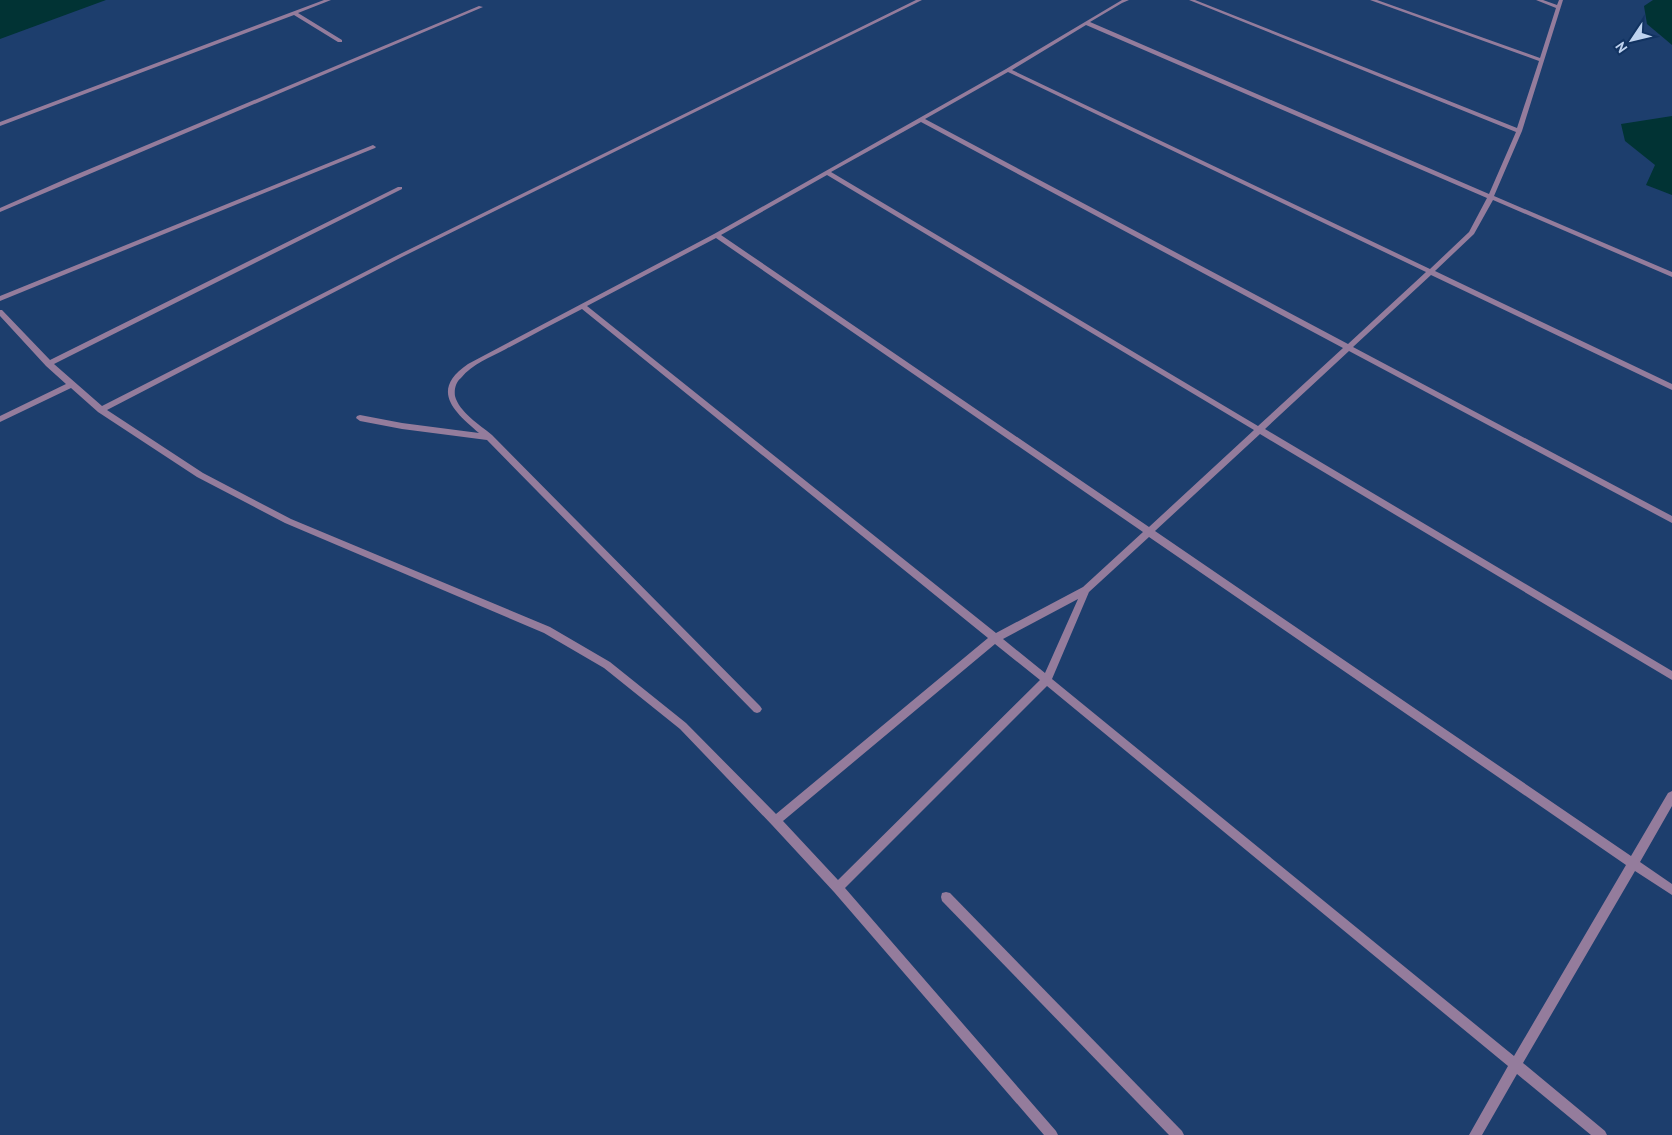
<svg xmlns="http://www.w3.org/2000/svg" width="1672" height="1135" font-family="'PT Sans',sans-serif">
  <style>
    .water { fill: #013334 }
    .lines { fill: none; stroke-linecap: round; stroke-linejoin: round }
    .minor { fill: #947c9c; fill-rule: evenodd }
  </style>
  <rect width="100%" height="100%" fill="#1d3e6d"/>
  <g class="water">
    <path d="M0,0H106L0,39Z"/>
    <path d="M1653,0H1672V45L1647,24L1644,6Z"/>
    <path d="M1672,116V195L1646,185L1655,165L1625,141L1621,124Z"/>
  </g>
  <g class="lines">
    <g class="minor">
      <path d="M324,0H331L298,13L342,40V42H338L294,15L0,126V122Z"/>
      <path d="M916,0H922L402,257L107,410L203,473L291,519L550,627L610,662L686,723L776,814L988,638L582,309C557,322 532,335 506,349C491,357 472,364 461,378C456,382 454,389 455,396C459,412 480,425 492,435L760,706L762,709L760,712L757,713L754,712L487,440L402,429L360,421L356,418L357,416L360,415L402,423L479,433C453,411 430,390 468,364L714,234L1006,69L1122,0H1129L1122,3L1090,22L1489,194L1516,132L1189,0H1195L1517,128L1539,61L1370,0H1377L1540,58L1556,8L1536,0H1543L1557,5L1559,0H1563L1522,131L1494,196L1672,272V277L1493,200L1474,234L1435,271L1672,384V390L1431,275L1353,347L1672,516V523L1349,351L1265,429L1672,671V680L1260,434L1155,531L1631,856L1668,793L1672,791V806L1640,862L1672,884V895L1635,871L1523,1063L1605,1131L1607,1135H1591L1517,1074L1482,1135H1469L1508,1066L1047,686L845,888L1056,1131L1058,1135H1044L834,892L772,825L680,729L604,668L544,633L285,523L197,477L98,412L71,388L0,422V416L66,384L46,366L0,316V310H2L50,360L398,187H402V189L54,364L102,406L398,255ZM1086,25L1487,198L1469,232L1430,269L1012,70ZM1008,72L1426,272L1348,344L925,119ZM921,122L1343,348L1258,426L831,172ZM827,175L1254,430L1149,527L721,235ZM716,238L1143,532L1083,587L996,633L587,306ZM1149,537L1626,865L1514,1056L1052,679L1089,592ZM1078,599L1045,673L1003,639ZM995,644L1040,680L838,880L783,821Z"/>
      <path d="M479,6L483,7L0,212V208L68,178Z"/>
      <path d="M373,145L376,147L375,148L0,301V296Z"/>
      <path d="M946,892L950,893L1182,1131L1184,1135H1169L942,901L941,897L942,893Z"/>
    </g>
  </g>
  <g transform="translate(1632 40) rotate(235)" stroke="#123361" stroke-width="4" paint-order="stroke">
  <path d="M0-4L9 19L0 12L-9 19Z" fill="#bfd3ef"/>
  <text y="-8" font-size="14" font-weight="bold" text-anchor="middle" fill="#bfd3ef">N</text>
  </g>
</svg>
